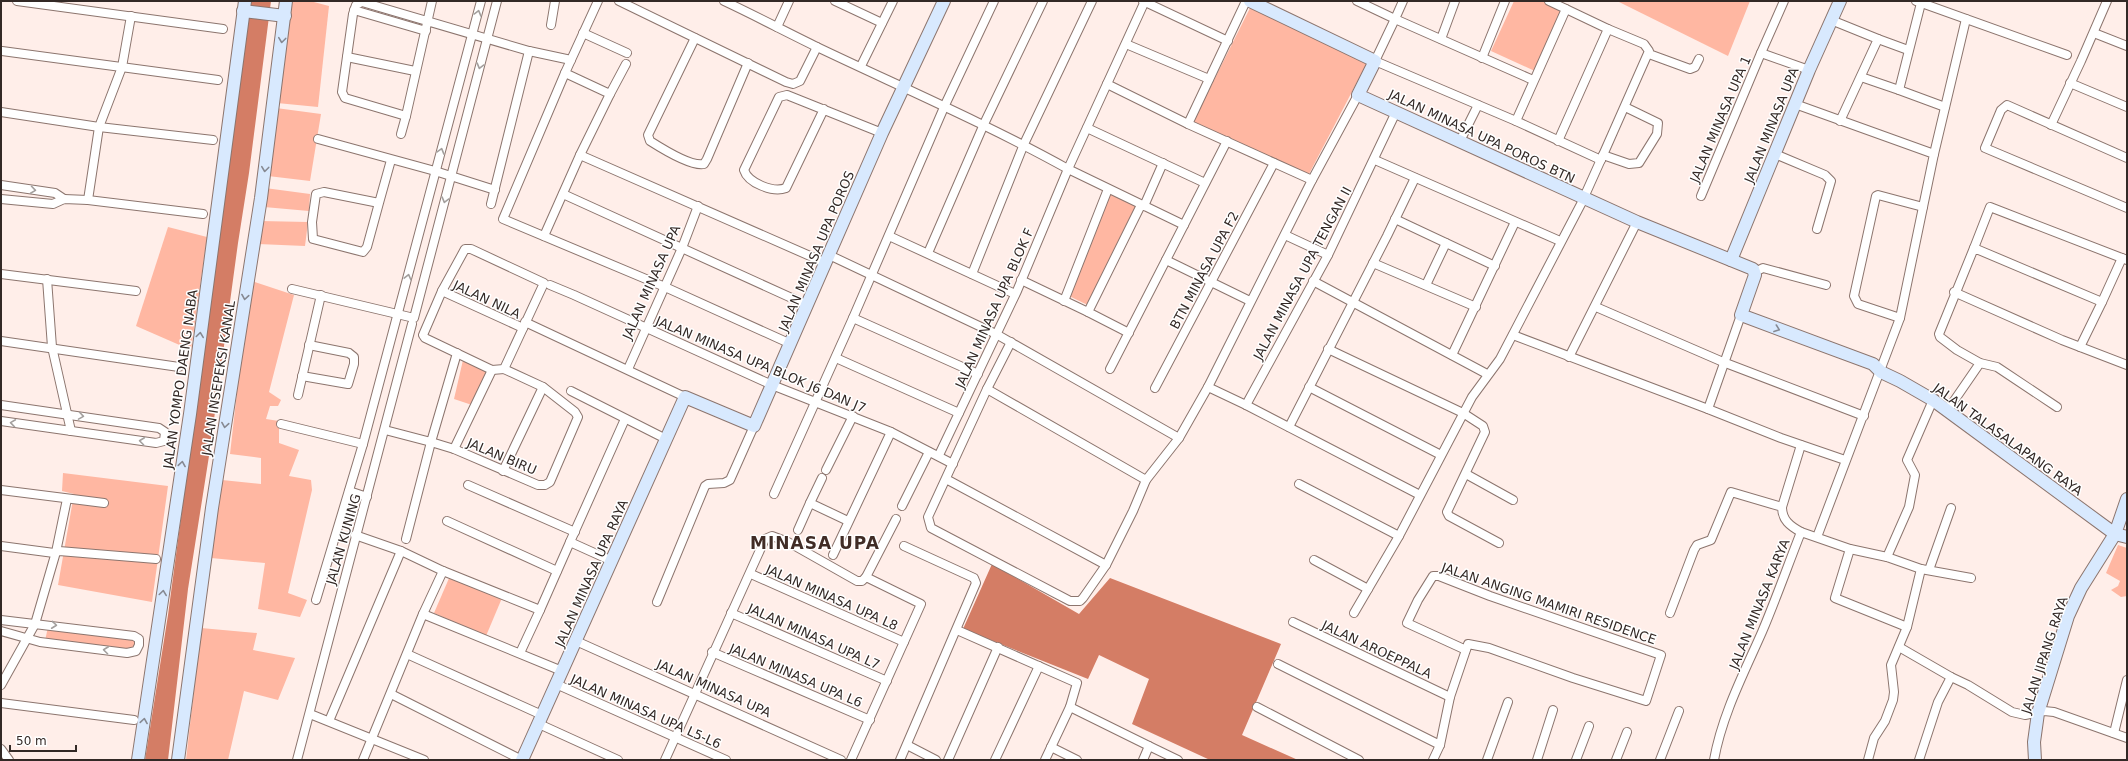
<svg xmlns="http://www.w3.org/2000/svg" width="2128" height="761" font-family="'DejaVu Sans',sans-serif">
  <style>
    .green { fill: #ffb7a2 }
    .water { fill: #d47d65 }
    .lines { fill: none; stroke-linecap: round; stroke-linejoin: round }
    .street-casing { stroke: #8c756e; stroke-width: 10 }
    .secondary-casing { stroke: #8c756e; stroke-width: 14 }
    .street { stroke: #fff; stroke-width: 8 }
    .secondary { stroke: #d8e9fe; stroke-width: 12 }
    .oneway { stroke: #a39f9d }
    .oneway2 { stroke: #868992 }
    .labels { text-anchor: middle; stroke-width: 3; stroke-linejoin: round; paint-order: stroke }
    .street-label { font-size: 13px; fill: #332926; stroke: #fff }
    .district-label { font-size: 17px; font-weight: bold; letter-spacing: 1px; fill: #402c26; stroke: #fff }
  </style>
  <rect width="100%" height="100%" fill="#ffeee9"/>
  <g class="green">
    <path d="M292,1H310L329,6L318,107L277,103Z"/>
    <path d="M1514,1H1547L1565,9L1537,72L1491,51Z"/>
    <path d="M1617,1H1750L1728,56Z"/>
    <path d="M1250,8L1367,63L1309,174L1193,122Z"/>
    <path d="M276,108L321,114L310,181L268,176Z"/>
    <path d="M265,188L310,194L309,211L264,207Z"/>
    <path d="M1109,193L1143,209L1094,308L1069,296Z"/>
    <path d="M260,221L308,222L305,246L258,244Z"/>
    <path d="M168,227L207,237L191,350L136,326Z"/>
    <path d="M252,281L294,295L269,392L281,400L278,406H270L266,419L279,421V443L299,450L289,476L311,480L312,490L288,593L307,600L300,617L258,609L265,563L211,558L222,480L261,484V458L230,454L238,383Z"/>
    <path d="M463,360L494,374L478,407L454,399Z"/>
    <path d="M63,473L168,486L152,602L58,585L74,494L62,491Z"/>
    <path d="M2118,545L2127,548V596L2121,597L2111,590L2118,586L2120,581L2106,573Z"/>
    <path d="M450,576L502,598L486,636L434,613Z"/>
    <path d="M49,622L141,635L139,655L45,641Z"/>
    <path d="M201,628L257,633L253,650L295,658L278,700L244,691L228,760H186Z"/>
  </g>
  <g class="water">
    <path d="M250,1H271L249,173L238,243L209,456L188,589L168,760H145L168,615Z"/>
    <path d="M992,564L1079,614L1110,578L1281,644L1242,735L1298,760H1210L1132,724L1149,679L1099,655L1088,679L963,629Z"/>
  </g>
  <g class="lines">
    <g class="street-casing">
      <g id="street">
        <path d="M17,1L223,29"/>
        <path d="M432,1L406,116L345,98L342,92L353,14L356,5L362,2L529,51L571,60"/>
        <path d="M619,1L786,82L793,84L800,81L817,47"/>
        <path d="M724,1C756,16 786,32 817,47C901,87 987,124 1068,169L1145,1"/>
        <path d="M835,1L882,23"/>
        <path d="M1143,1L1228,41"/>
        <path d="M1357,1L1395,19L1375,61L1516,121"/>
        <path d="M1403,1L1395,19L1533,80"/>
        <path d="M1549,1L1566,9L1516,121L1601,160"/>
        <path d="M1784,1L1761,53L1809,70"/>
        <path d="M1916,1L2067,55"/>
        <path d="M1921,3L1899,90L1945,107"/>
        <path d="M354,10L426,31"/>
        <path d="M1831,20L1878,39L1840,121"/>
        <path d="M551,25L555,1"/>
        <path d="M777,27L789,1"/>
        <path d="M1608,29L1644,44L1649,51L1603,155L1629,164L1639,163L1657,134L1658,123L1625,107"/>
        <path d="M583,33L627,53"/>
        <path d="M2094,33L2127,46"/>
        <path d="M695,38L648,135L650,141C661,148 691,167 704,164L707,159L748,63"/>
        <path d="M1441,39L1455,1"/>
        <path d="M1878,39L1908,50"/>
        <path d="M1126,44L1209,79"/>
        <path d="M2,51L218,80"/>
        <path d="M1649,54L1690,69L1695,67L1699,59"/>
        <path d="M347,57L415,71"/>
        <path d="M1482,58L1505,1"/>
        <path d="M861,66L893,1"/>
        <path d="M565,73L503,219L665,287L791,344"/>
        <path d="M1861,77L1899,90"/>
        <path d="M2070,83L2127,107"/>
        <path d="M1107,84L1188,124L1312,180"/>
        <path d="M610,94L626,64"/>
        <path d="M1795,104L1934,154L1900,318L1817,537"/>
        <path d="M824,109L786,188C773,193 748,183 744,170L779,97L787,95L882,133"/>
        <path d="M1,112L99,127L213,140"/>
        <path d="M1188,124L1246,1"/>
        <path d="M2051,125L2081,61L2107,1"/>
        <path d="M1087,128L1205,183"/>
        <path d="M401,134L406,116"/>
        <path d="M318,139L435,171L495,190"/>
        <path d="M1460,141L1478,105"/>
        <path d="M1558,141L1608,29L1566,9"/>
        <path d="M1775,154L1825,175L1831,181L1817,229"/>
        <path d="M1934,154L1966,19"/>
        <path d="M580,155L826,263"/>
        <path d="M2127,158L2007,105L2001,110L1985,148L2127,208"/>
        <path d="M1375,160L1560,241"/>
        <path d="M1,185L55,193L64,199"/>
        <path d="M563,194L807,305"/>
        <path d="M1701,196L1761,53"/>
        <path d="M1,199L53,204L64,199L88,200L203,214"/>
        <path d="M88,200L99,127L122,67L131,16"/>
        <path d="M379,203L367,247L363,252L313,239L312,222L316,194L324,192L379,203L391,160"/>
        <path d="M491,204L529,51"/>
        <path d="M1144,206L1163,163"/>
        <path d="M1395,219L1495,266"/>
        <path d="M1285,235L1328,255"/>
        <path d="M544,236L580,155L610,94L565,73L598,1"/>
        <path d="M889,236L1015,294"/>
        <path d="M1974,248L1990,207L2127,260"/>
        <path d="M465,249H471L544,283L504,369L492,370L425,338L423,335L442,291Z"/>
        <path d="M928,253L984,124L1043,1"/>
        <path d="M829,255L996,334L1179,438"/>
        <path d="M1166,260L1227,141"/>
        <path d="M1373,263L1476,307"/>
        <path d="M1755,272L1763,268L1826,285"/>
        <path d="M1,274L136,291"/>
        <path d="M972,274L1024,144L1092,1"/>
        <path d="M47,279L52,347L71,431"/>
        <path d="M1021,280L1088,312"/>
        <path d="M1313,281L1487,374"/>
        <path d="M550,285L574,295L772,385L891,432L953,464"/>
        <path d="M1426,285L1446,243"/>
        <path d="M292,289L414,318L497,1"/>
        <path d="M442,291L523,328"/>
        <path d="M1954,292L2062,340L2127,365"/>
        <path d="M1064,301L1108,189"/>
        <path d="M1596,307L1723,362L1864,416"/>
        <path d="M1741,315L1708,409L1781,438L1845,460"/>
        <path d="M853,318L978,374"/>
        <path d="M1900,318L1858,304L1854,296L1876,196L1878,195L1923,207"/>
        <path d="M525,322L685,397"/>
        <path d="M1129,333L1088,312L1141,205"/>
        <path d="M1513,335L1708,409"/>
        <path d="M1,341L179,367"/>
        <path d="M2080,347L2102,302"/>
        <path d="M1328,349L1463,413L1483,426L1485,432L1447,512L1449,516L1499,543"/>
        <path d="M1452,355L1515,222"/>
        <path d="M1569,357L1637,222"/>
        <path d="M836,358L959,413"/>
        <path d="M628,369L682,248L698,206"/>
        <path d="M1110,369L1166,260L1250,301"/>
        <path d="M302,376L348,384L354,364V357L349,353L309,345"/>
        <path d="M1208,387L1246,405L1420,495"/>
        <path d="M1309,387L1441,455"/>
        <path d="M1155,388L1274,163"/>
        <path d="M987,389L1011,342"/>
        <path d="M571,391L666,439"/>
        <path d="M298,395L321,295"/>
        <path d="M1,405L159,428L165,432L164,441L156,443L1,421"/>
        <path d="M1246,405L1328,255L1396,112"/>
        <path d="M2057,407L1997,367L1980,363L1957,350L1940,337L1939,334L1974,248L2102,302L2122,258"/>
        <path d="M1947,411L1980,363"/>
        <path d="M281,424L363,444"/>
        <path d="M1289,427L1387,236L1415,178"/>
        <path d="M385,430L431,442L457,353"/>
        <path d="M454,449L492,370"/>
        <path d="M939,455L1017,291L1068,169L1184,225"/>
        <path d="M826,470L853,416"/>
        <path d="M503,471L543,387"/>
        <path d="M1466,474L1513,500"/>
        <path d="M822,478L810,503L848,521"/>
        <path d="M946,479L1106,565L1083,598L1080,601H1070L931,528L928,517L987,389L1146,480"/>
        <path d="M1299,484L1399,536"/>
        <path d="M468,485L575,532"/>
        <path d="M1,490L104,503"/>
        <path d="M349,491L367,497"/>
        <path d="M774,494L853,318L945,105L994,1"/>
        <path d="M902,506L929,452"/>
        <path d="M1782,507L1801,445"/>
        <path d="M447,521L557,571"/>
        <path d="M798,530L810,503"/>
        <path d="M355,535L401,551L443,571L540,610L520,653"/>
        <path d="M406,539L431,442L454,449L538,485H545L550,482L578,417L575,412L543,387L504,369"/>
        <path d="M1,546L54,553L59,551L156,559"/>
        <path d="M1850,549L1835,598L1907,627"/>
        <path d="M833,555L891,432"/>
        <path d="M1887,557L1909,507L1915,475L1907,460L1933,400"/>
        <path d="M1314,560L1368,589"/>
        <path d="M612,561L570,542L625,419"/>
        <path d="M1106,565L1133,511L1146,480L1179,438L1208,387L1312,180L1358,95"/>
        <path d="M1929,570L1951,508"/>
        <path d="M751,574L904,642"/>
        <path d="M866,577L896,519"/>
        <path d="M316,600L363,444L481,1"/>
        <path d="M657,602L705,486L708,484L724,483L730,480L754,426"/>
        <path d="M540,610L570,542"/>
        <path d="M731,613L887,681"/>
        <path d="M1354,613L1399,536L1472,397L1500,359L1581,204L1603,155"/>
        <path d="M1670,613L1694,550L1697,545L1711,540L1731,492L1782,507C1782,520 1790,526 1801,532"/>
        <path d="M423,614L562,671"/>
        <path d="M1,620L134,636L139,639V645L136,651L127,653L40,642L1,631"/>
        <path d="M1293,622L1450,697"/>
        <path d="M957,630L1077,683L1070,707L1045,760"/>
        <path d="M576,641L841,760"/>
        <path d="M1899,647L1951,677L1968,685L2012,712L2025,715L2044,711L2054,712L2127,738"/>
        <path d="M712,652L870,720"/>
        <path d="M407,654L542,715"/>
        <path d="M1278,664L1440,745"/>
        <path d="M556,684L726,760"/>
        <path d="M1,685L35,624L56,552L67,499"/>
        <path d="M391,694L522,760"/>
        <path d="M1,703L134,720"/>
        <path d="M1070,707L1149,746L1143,760"/>
        <path d="M1257,707L1359,760"/>
        <path d="M310,714L424,760"/>
        <path d="M329,721L401,551"/>
        <path d="M539,724L618,760"/>
        <path d="M2114,733L2127,680"/>
        <path d="M907,745L936,760"/>
        <path d="M1149,746L1178,760"/>
        <path d="M1051,747L1077,760"/>
        <path d="M1,749L9,760"/>
        <path d="M297,760L412,324"/>
        <path d="M363,760L423,614L443,571"/>
        <path d="M665,760L765,539L772,536L788,542L857,581H862L866,577L921,604L851,760"/>
        <path d="M900,760L976,583L974,578L904,546"/>
        <path d="M948,760L998,647"/>
        <path d="M995,760L1039,666"/>
        <path d="M1433,760L1440,745L1450,697L1468,644L1489,648L1573,678L1646,701L1661,655L1490,596L1439,576H1433L1418,600L1407,623L1466,650"/>
        <path d="M1487,760L1508,702"/>
        <path d="M1537,760L1553,710"/>
        <path d="M1576,760L1589,726"/>
        <path d="M1616,760L1627,732"/>
        <path d="M1660,760L1679,711"/>
        <path d="M1714,760C1722,715 1744,673 1762,632C1776,599 1788,565 1801,532L1850,549L1887,557L1921,569L1971,578"/>
        <path d="M1868,760L1874,738L1885,721L1893,700L1894,692L1891,665L1907,627L1921,569"/>
        <path d="M1919,760L1938,702L1951,677"/>
      </g>
    </g>
    <g class="secondary-casing">
      <g id="secondary">
        <path d="M1250,1L1375,61L1358,95L1637,222L1753,269L1755,275L1741,315L1873,364L1881,372L1900,381L1933,400L2115,534L2127,537"/>
        <path d="M243,11L285,16"/>
        <path d="M1731,260L1809,70L1840,1"/>
        <path d="M138,760L190,414L245,1"/>
        <path d="M178,760L212,508L261,198L286,1"/>
        <path d="M522,760L685,397L754,426L882,133L944,1"/>
        <path d="M2035,760L2034,742L2038,713L2068,616L2081,588L2115,534L2127,499"/>
      </g>
    </g>
    <use href="#street" class="street"/>
    <use href="#secondary" class="secondary"/>
  </g>
  <defs><path id="oneway-chevron" d="M-2-3.5L2.5 0L-2 3.5" fill="none" stroke-width="1.6" stroke-linecap="round" stroke-linejoin="round"/></defs>
  <g class="oneway">
    <use href="#oneway-chevron" transform="translate(478 13) rotate(-75)"/>
    <use href="#oneway-chevron" transform="translate(480 66) rotate(105)"/>
    <use href="#oneway-chevron" transform="translate(441 151) rotate(-74)"/>
    <use href="#oneway-chevron" transform="translate(33 190) rotate(8)"/>
    <use href="#oneway-chevron" transform="translate(445 200) rotate(105)"/>
    <use href="#oneway-chevron" transform="translate(408 277) rotate(-76)"/>
    <use href="#oneway-chevron" transform="translate(81 416) rotate(9)"/>
    <use href="#oneway-chevron" transform="translate(13 423) rotate(-172)"/>
    <use href="#oneway-chevron" transform="translate(142 441) rotate(-173)"/>
    <use href="#oneway-chevron" transform="translate(54 625) rotate(6)"/>
    <use href="#oneway-chevron" transform="translate(106 650) rotate(-173)"/>
  </g>
  <g class="oneway2">
    <use href="#oneway-chevron" transform="translate(282 40) rotate(97)"/>
    <use href="#oneway-chevron" transform="translate(265 169) rotate(97)"/>
    <use href="#oneway-chevron" transform="translate(245 297) rotate(99)"/>
    <use href="#oneway-chevron" transform="translate(1777 329) rotate(20)"/>
    <use href="#oneway-chevron" transform="translate(200 335) rotate(-82)"/>
    <use href="#oneway-chevron" transform="translate(225 425) rotate(99)"/>
    <use href="#oneway-chevron" transform="translate(182 464) rotate(-81)"/>
    <use href="#oneway-chevron" transform="translate(163 593) rotate(-82)"/>
    <use href="#oneway-chevron" transform="translate(144 721) rotate(-81)"/>
  </g>
  <g class="labels">
    <g class="street-label">
      <text transform="translate(1720 119) rotate(-67)" y="5">JALAN MINASA UPA 1</text>
      <text transform="translate(1771 125) rotate(-68)" y="5">JALAN MINASA UPA</text>
      <text transform="translate(1482 136) rotate(25)" y="5">JALAN MINASA UPA POROS BTN</text>
      <text transform="translate(816 251) rotate(-67)" y="5">JALAN MINASA UPA POROS</text>
      <text transform="translate(1204 270) rotate(-62)" y="5">BTN MINASA UPA F2</text>
      <text transform="translate(1302 273) rotate(-62)" y="5">JALAN MINASA UPA TENGAN II</text>
      <text transform="translate(651 282) rotate(-66)" y="5">JALAN MINASA UPA</text>
      <text transform="translate(487 299) rotate(25)" y="5">JALAN NILA</text>
      <text transform="translate(994 308) rotate(-66)" y="5">JALAN MINASA UPA BLOK F</text>
      <text transform="translate(761 364) rotate(23)" y="5">JALAN MINASA UPA BLOK J6 DAN J7</text>
      <text transform="translate(218 378) rotate(-81)" y="5">JALAN INSEPEKSI KANAL</text>
      <text transform="translate(180 379) rotate(-82)" y="5">JALAN YOMPO DAENG NABA</text>
      <text transform="translate(2008 439) rotate(36)" y="5">JALAN TALASALAPANG RAYA</text>
      <text transform="translate(502 456) rotate(23)" y="5">JALAN BIRU</text>
      <text transform="translate(343 539) rotate(-74)" y="5">JALAN KUNING</text>
      <text transform="translate(591 573) rotate(-66)" y="5">JALAN MINASA UPA RAYA</text>
      <text transform="translate(832 597) rotate(24)" y="5">JALAN MINASA UPA L8</text>
      <text transform="translate(1549 603) rotate(19)" y="5">JALAN ANGING MAMIRI RESIDENCE</text>
      <text transform="translate(1759 604) rotate(-68)" y="5">JALAN MINASA KARYA</text>
      <text transform="translate(814 636) rotate(24)" y="5">JALAN MINASA UPA L7</text>
      <text transform="translate(1377 649) rotate(25)" y="5">JALAN AROEPPALA</text>
      <text transform="translate(2044 655) rotate(-72)" y="5">JALAN JIPANG RAYA</text>
      <text transform="translate(796 675) rotate(23)" y="5">JALAN MINASA UPA L6</text>
      <text transform="translate(714 688) rotate(24)" y="5">JALAN MINASA UPA</text>
      <text transform="translate(646 711) rotate(24)" y="5">JALAN MINASA UPA L5-L6</text>
    </g>
    <g class="district-label">
      <text x="815" y="549">MINASA UPA</text>
    </g>
  </g>
  <rect width="2128" height="761" fill="none" stroke="#332926" stroke-width="4"/>
  <path d="M10 745v6h66v-6" fill="none" stroke="#332926" stroke-width="2"/>
  <text x="16" y="745" font-size="12" fill="#332926" stroke="#ffffff" stroke-width="3" paint-order="stroke">50 m</text>
</svg>
